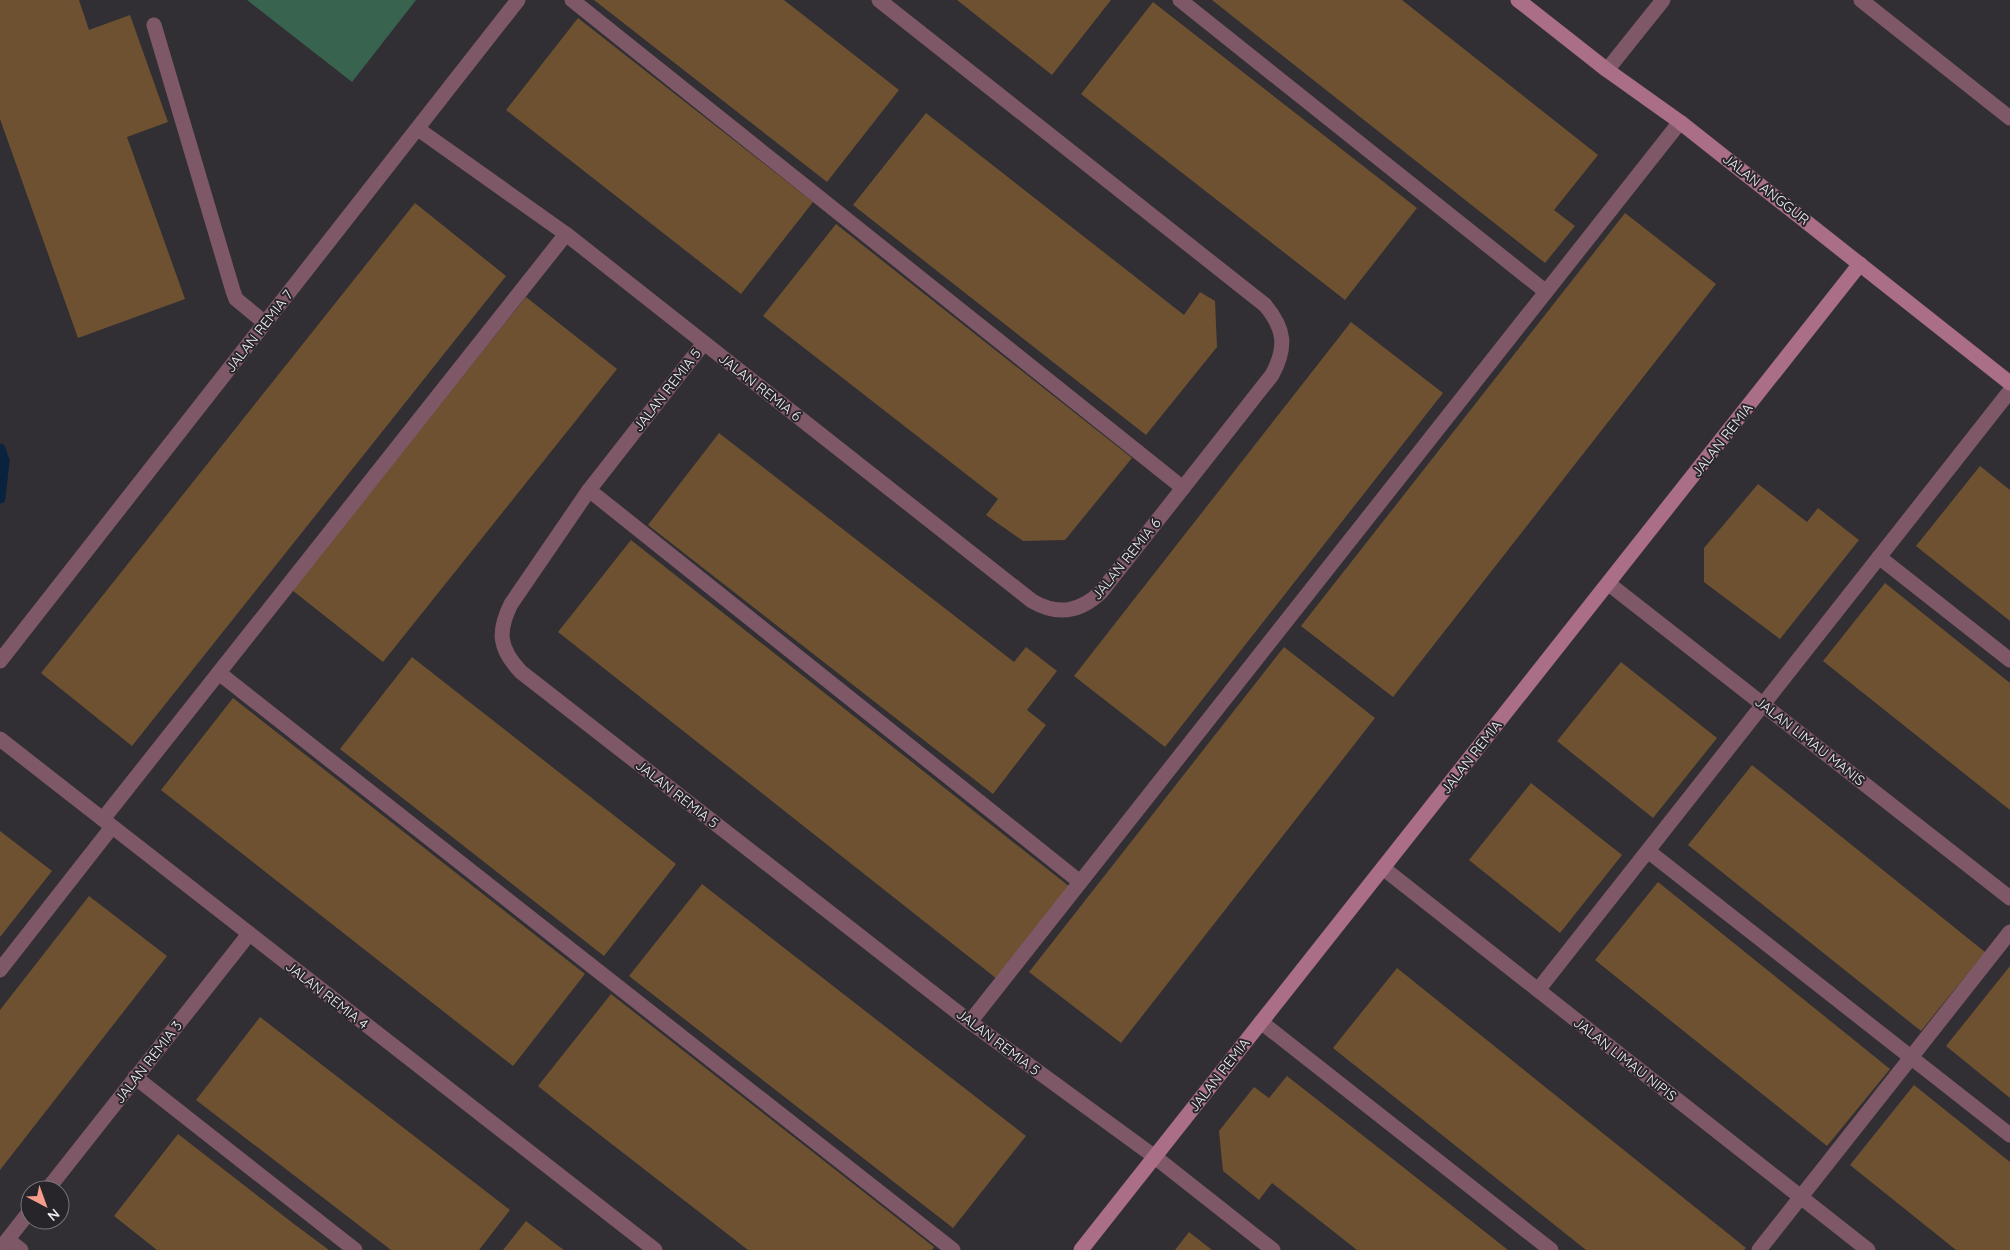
<svg xmlns="http://www.w3.org/2000/svg" width="2010" height="1250" font-family="Quicksand,sans-serif">
  <style>
    .green { fill: #38634f }
    .lines { fill: none; stroke-linecap: round; stroke-linejoin: round }
    .stream { stroke: #09223e; stroke-width: 11 }
    .building { fill: #6d5130 }
    .lane { stroke: #7f5868; stroke-width: 15 }
    .street { stroke: #7f5868; stroke-width: 15 }
    .secondary { stroke: #aa6e87; stroke-width: 15 }
    .labels { text-anchor: middle; stroke-width: 4; stroke-linejoin: round; paint-order: stroke }
    .street-label { font-size: 14px; fill: #f0eff2; stroke: #27252a }
  </style>
  <rect width="100%" height="100%" fill="#312f34"/>
  <path class="green" d="M247,0H416L352,82Z"/>
  <g class="lines">
    <path class="stream" d="M0,449L4,461L0,498"/>
  </g>
  <g class="building">
    <path d="M0,0H79L89,30L130,15L168,122L127,137L185,299L78,338L0,119Z"/>
    <path d="M594,0H784L899,90L827,182Z"/>
    <path d="M957,0H1111L1052,75Z"/>
    <path d="M1212,0H1402L1598,155L1554,210L1575,226L1545,263Z"/>
    <path d="M1153,2L1417,208L1345,300L1081,94Z"/>
    <path d="M578,18L813,202L741,294L506,110Z"/>
    <path d="M926,113L1184,315L1200,292L1215,301L1217,347L1146,435L853,205Z"/>
    <path d="M415,203L506,276L132,746L41,673Z"/>
    <path d="M1625,213L1716,284L1393,697L1301,626Z"/>
    <path d="M836,224L1132,458L1065,540L1023,541L986,515L998,499L763,316Z"/>
    <path d="M526,297L617,369L383,662L292,590Z"/>
    <path d="M1351,322L1443,393L1165,747L1074,676Z"/>
    <path d="M719,433L1014,662L1026,647L1057,671L1027,710L1046,725L993,794L648,525Z"/>
    <path d="M1980,466L2010,490V621L1916,546Z"/>
    <path d="M1758,484L1807,522L1818,508L1859,540L1780,639L1704,582V548Z"/>
    <path d="M631,540L1070,887L997,979L558,632Z"/>
    <path d="M1885,583L2010,683V810L1823,661Z"/>
    <path d="M1284,647L1375,718L1121,1043L1029,972Z"/>
    <path d="M412,657L676,864L604,956L340,749Z"/>
    <path d="M1621,662L1717,738L1653,818L1557,741Z"/>
    <path d="M233,698L585,974L513,1066L161,790Z"/>
    <path d="M1752,765L1985,952L1921,1031L1688,845Z"/>
    <path d="M1531,783L1622,855L1560,933L1469,860Z"/>
    <path d="M0,831L52,871L0,937Z"/>
    <path d="M1658,882L1890,1069L1827,1146L1595,960Z"/>
    <path d="M702,884L1026,1136L953,1228L629,976Z"/>
    <path d="M89,896L167,956L0,1170V1010Z"/>
    <path d="M2010,966V1098L1946,1046Z"/>
    <path d="M1397,968L1746,1248L1744,1250H1586L1333,1048Z"/>
    <path d="M611,994L934,1247L932,1250H748L568,1110L538,1086Z"/>
    <path d="M260,1017L510,1210L479,1250H391L196,1100Z"/>
    <path d="M1287,1076L1389,1156L1508,1250H1357L1272,1183L1259,1200L1223,1171L1219,1131L1254,1087L1269,1098Z"/>
    <path d="M1914,1085L2010,1162V1250H1956L1850,1165Z"/>
    <path d="M178,1134L294,1224L329,1250H157L114,1216Z"/>
    <path d="M526,1221L557,1245L564,1250H503Z"/>
    <path d="M1189,1232L1212,1250H1175Z"/>
  </g>
  <g class="lines">
    <g class="lane">
      <path d="M572,0L1183,488"/>
      <path d="M1180,0L1545,291"/>
      <path d="M1861,0L2010,118"/>
      <path d="M154,25L233,291L236,299L265,323"/>
      <path d="M589,490L1080,882"/>
      <path d="M1879,557L2010,660"/>
      <path d="M219,673L953,1250"/>
      <path d="M103,819L566,234"/>
      <path d="M1648,851L2010,1135"/>
      <path d="M0,970L112,827"/>
      <path d="M1538,990L2010,391"/>
      <path d="M970,1022L1680,122"/>
      <path d="M1261,1022L1551,1250"/>
      <path d="M135,1077L355,1250"/>
      <path d="M1759,1250L2010,932"/>
    </g>
    <g class="street">
      <path d="M1607,70L1663,0"/>
      <path d="M418,129L566,234L1032,601C1058,616 1080,612 1101,592L1272,375C1287,347 1285,329 1265,305L879,0"/>
      <path d="M704,343L589,490L511,604C497,632 499,649 521,672L970,1022L1155,1157L1273,1250"/>
      <path d="M1609,584L2010,898"/>
      <path d="M0,661L518,0"/>
      <path d="M0,739L655,1250"/>
      <path d="M1383,868L1868,1250"/>
      <path d="M47,1190L249,934"/>
      <path d="M8,1240L21,1250"/>
      <path d="M0,1249L30,1211"/>
    </g>
    <g class="secondary">
      <path d="M1518,0L1607,70L1680,122L2010,383"/>
      <path d="M1081,1250L1860,264"/>
    </g>
  </g>
  <g class="labels">
    <g class="street-label">
      <text transform="translate(1766 189) rotate(38)" y="5">JALAN ANGGUR</text>
      <text transform="translate(259 331) rotate(-52)" y="5">JALAN REMIA 7</text>
      <text transform="translate(760 387) rotate(38)" y="5">JALAN REMIA 6</text>
      <text transform="translate(667 390) rotate(-52)" y="5">JALAN REMIA 5</text>
      <text transform="translate(1722 440) rotate(-52)" y="5">JALAN REMIA</text>
      <text transform="translate(1126 559) rotate(-51)" y="5">JALAN REMIA 6</text>
      <text transform="translate(1810 741) rotate(38)" y="5">JALAN LIMAU MANIS</text>
      <text transform="translate(1471 757) rotate(-52)" y="5">JALAN REMIA</text>
      <text transform="translate(677 794) rotate(38)" y="5">JALAN REMIA 5</text>
      <text transform="translate(327 995) rotate(38)" y="5">JALAN REMIA 4</text>
      <text transform="translate(998 1042) rotate(37)" y="5">JALAN REMIA 5</text>
      <text transform="translate(1625 1059) rotate(38)" y="5">JALAN LIMAU NIPIS</text>
      <text transform="translate(148 1062) rotate(-52)" y="5">JALAN REMIA 3</text>
      <text transform="translate(1219 1075) rotate(-52)" y="5">JALAN REMIA</text>
    </g>
  </g>
  <g transform="translate(45 1205) rotate(139)"><circle r="24" fill="#27252a" stroke="#77767a"/>
  <path d="M0-4L9 19L0 12L-9 19Z" fill="#f49d8b"/>
  <text y="-8" font-size="14" font-weight="bold" text-anchor="middle" fill="#f0eff2">N</text>
  </g>
</svg>
